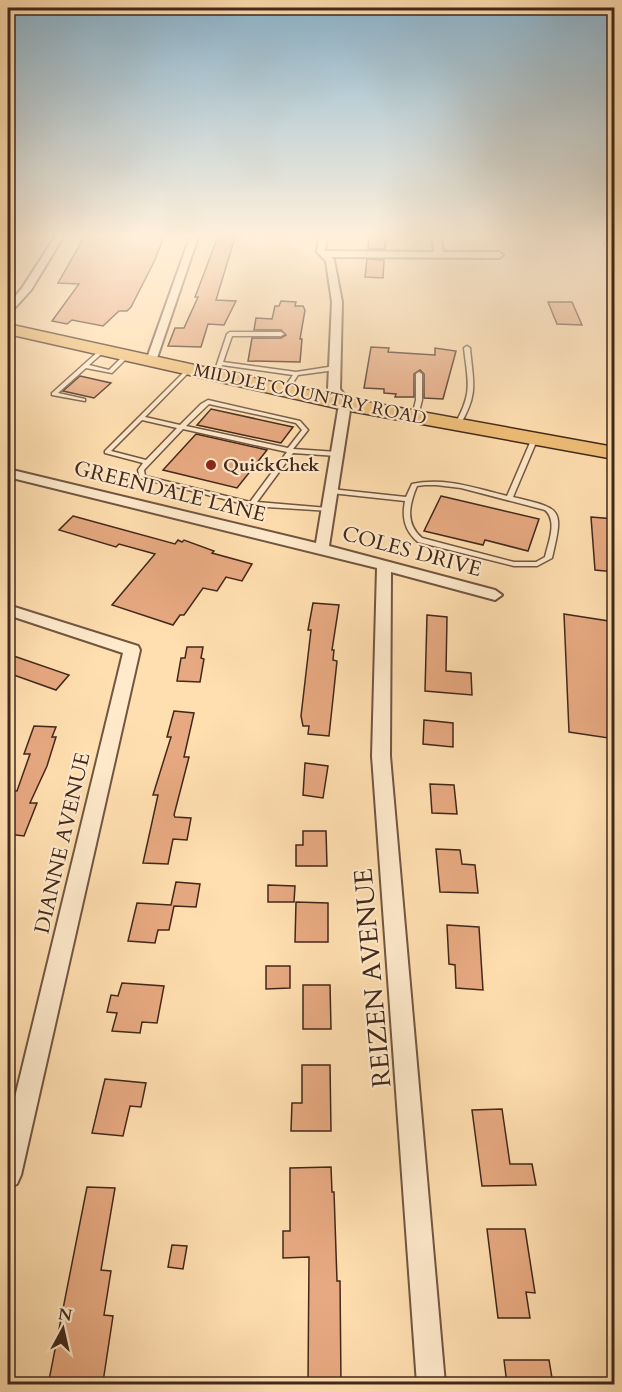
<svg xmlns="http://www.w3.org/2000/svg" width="622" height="1392" font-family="Cardo,serif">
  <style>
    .building { fill: #e7a981; stroke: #42281b; stroke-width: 1.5 }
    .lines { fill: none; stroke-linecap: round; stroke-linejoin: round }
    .service-casing { stroke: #715640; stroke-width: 3 }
    .minor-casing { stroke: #715640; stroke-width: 4 }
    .primary-casing { stroke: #42281b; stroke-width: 3 }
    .service { fill: #ffeacc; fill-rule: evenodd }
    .minor { fill: #ffeacc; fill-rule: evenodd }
    .primary { fill: #f0bf78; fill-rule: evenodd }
    .poi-dot { fill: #8f2418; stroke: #ffeacc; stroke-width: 2 }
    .labels { text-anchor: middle; stroke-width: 4.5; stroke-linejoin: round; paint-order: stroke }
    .far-street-label { font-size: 18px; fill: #42281b; stroke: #ffeacc }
    .far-poi-label { font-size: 18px; font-weight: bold; fill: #42281b; stroke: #ffeacc; text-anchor: start }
    .street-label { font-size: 21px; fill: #42281b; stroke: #ffeacc }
    .near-street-label { font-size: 26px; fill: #42281b; stroke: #ffeacc }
  </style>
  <rect width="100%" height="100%" fill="#ffdeb0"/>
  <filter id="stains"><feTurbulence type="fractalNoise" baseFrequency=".00333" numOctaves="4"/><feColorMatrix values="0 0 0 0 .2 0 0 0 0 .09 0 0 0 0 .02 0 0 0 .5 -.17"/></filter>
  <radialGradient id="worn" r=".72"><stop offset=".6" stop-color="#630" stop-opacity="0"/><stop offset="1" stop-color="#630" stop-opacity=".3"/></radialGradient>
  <g class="building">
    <path d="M86,234H165L154,262L131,307L127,311H119L103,326L72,320L67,324L52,321L79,284L58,283Z"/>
    <path d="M219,234H236L216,300L236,301L224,325L208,324L201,347L168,346L175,328H184L198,297H195Z"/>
    <path d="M369,234H386L385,249H368Z"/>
    <path d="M367,259L384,260L383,278L365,277Z"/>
    <path d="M281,301L296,302L295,306H303L305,310L300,339H302L300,362L248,361L252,338H281L286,335L281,330H254L256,318L272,319L275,306H279Z"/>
    <path d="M548,302H572L582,325L557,324Z"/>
    <path d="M371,347L389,348L388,352L435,355V348L456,351L443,399L424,398V374L420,370L414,374V397H395L396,394L384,393V389L364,388Z"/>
    <path d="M80,376L111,383L94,398L63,391Z"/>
    <path d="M211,409L293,427L281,443L197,425Z"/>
    <path d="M196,434L267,450L237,488L163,470Z"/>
    <path d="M441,496L539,519L528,551L485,540L483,545L424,531Z"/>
    <path d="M73,516L175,544L178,540L182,542L184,540L214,551L212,553L252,564L242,581L226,577L217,591L203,588L184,615H180L173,625L112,605L155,554L119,544L116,547L59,530Z"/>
    <path d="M591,517L615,519V572L595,570Z"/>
    <path d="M313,603L339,605L332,650H334L333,660L337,661L329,736L308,734L309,726H303L301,716L311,630H308Z"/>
    <path d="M564,614L615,622V739L569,732Z"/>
    <path d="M427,615L447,617L446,671L471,673L472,695L425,691Z"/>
    <path d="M187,647H203L201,658L204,659L200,682L177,681L181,658H185Z"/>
    <path d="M8,654L69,675L56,690L8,673Z"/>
    <path d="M174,711L194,713L184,757H189L174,815L175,817L191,818L187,840L173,839L168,864L143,863L158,795H153L171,737H167Z"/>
    <path d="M424,720L453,723V747L423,744Z"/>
    <path d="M34,726L56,727L52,737H56L47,766L30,803H37L24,836L8,834V790L17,791L30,754H24Z"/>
    <path d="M305,763L328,766L323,798L303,795Z"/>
    <path d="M430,784L454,785L457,814L432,813Z"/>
    <path d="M303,831H326L327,866H296V845H303Z"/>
    <path d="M436,849L460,850L462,864L475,865L478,893L440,892Z"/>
    <path d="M176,882L200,884L196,907L174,906L169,930H158L155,943L128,941L137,903L171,905Z"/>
    <path d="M268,885L295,886L294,902H268Z"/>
    <path d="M296,902L328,903V942H295Z"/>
    <path d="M447,925L479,927L483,990L456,988L455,965L449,964Z"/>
    <path d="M266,966H290V988L266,989Z"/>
    <path d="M122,983L164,986L157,1023L142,1022L140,1033L112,1031L117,1013L107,1012L111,995L118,996Z"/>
    <path d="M303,985H330L331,1029H303Z"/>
    <path d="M302,1065H330L331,1131H291L292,1103H302Z"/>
    <path d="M105,1079L146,1083L141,1107L130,1106L123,1136L92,1133Z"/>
    <path d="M502,1109L510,1164H532L536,1185L482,1186L472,1110Z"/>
    <path d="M331,1167L332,1192H334L337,1281H340L341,1384H308L309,1257L283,1258V1231H290V1168Z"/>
    <path d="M87,1187L115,1188L101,1270L111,1271L104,1315L113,1316L103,1382L49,1380Z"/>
    <path d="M487,1229H525L535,1293L526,1292L530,1318H498Z"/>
    <path d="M172,1245L187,1246L183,1269L168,1267Z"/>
    <path d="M504,1360H549L553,1384H507Z"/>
  </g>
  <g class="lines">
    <g class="service-casing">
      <g id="service">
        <path d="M614,238V240L610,241L608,244L614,247V249L604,244L607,239Z"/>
        <path d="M230,332H281L284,334L281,336H232L223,362L296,372L335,366L338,368L335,370L298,375L287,392H283L282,391L293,375L222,365L221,368H217L216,367L227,334Z"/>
        <path d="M467,346L470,348C473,383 479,393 460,425L458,426L455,424C473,392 468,383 464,348Z"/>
        <path d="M101,349L106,350L89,365L109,370L124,355L129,356L112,373L86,368L58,393L85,399V401L52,395V393Z"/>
        <path d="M189,367L192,369L191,370L145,417L180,425L201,404L208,400L300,421L308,430L293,449L337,452L340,454L337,456L293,453L257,502L328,508L330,509V511L252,506L140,478L138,470L143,463L105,453V451ZM209,404L296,423L302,430L288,448L186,426ZM142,420L177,428L146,460L111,451ZM183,429L287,452L250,502L145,476L144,470Z"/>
        <path d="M419,372L422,374V400L418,416L415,418L412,416L416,400V374Z"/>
        <path d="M535,436L538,438L513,497C562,509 564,507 552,558L537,566H514L418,542C404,530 402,517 405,501L331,493L328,491L331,489L406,497L412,484C444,477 475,488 507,496L532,438ZM425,485H436L461,488L545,510C558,521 548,543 545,557L536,562H514L422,538C405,524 409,505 417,486Z"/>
      </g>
    </g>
    <g class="minor-casing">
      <g id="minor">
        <path d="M57,234H65L31,290L11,312L8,313V305L22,288Z"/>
        <path d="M191,234H199L156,361L147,363L146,361Z"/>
        <path d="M319,234H327L325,251L434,252L432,234H440L443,252H499L503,255L499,258L331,257L334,260L342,302L340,389L351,404L329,546L495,590L502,595L495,600L391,572L390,756L445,1384H417L372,756L377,568L8,477V469L316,543L339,404L328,389L332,302L326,261L317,252Z"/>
        <path d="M8,605L138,646L140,650L21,1175L17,1184L8,1188V1126L123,653L8,615Z"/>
      </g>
    </g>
    <g class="primary-casing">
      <path id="primary" d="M8,324L345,398L614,447V459L345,410L8,334Z"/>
    </g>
    <use href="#service" class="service"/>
    <use href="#minor" class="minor"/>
    <use href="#primary" class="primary"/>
  </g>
  <linearGradient id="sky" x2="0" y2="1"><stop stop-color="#8bb7d2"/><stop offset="0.55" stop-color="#fff0db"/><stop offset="1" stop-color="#fff0db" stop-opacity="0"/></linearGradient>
  <rect width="622" height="429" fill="url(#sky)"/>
  <circle class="poi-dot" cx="211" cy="465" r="6"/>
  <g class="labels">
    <g class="far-street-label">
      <text transform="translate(310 394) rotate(12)" y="6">MIDDLE COUNTRY ROAD</text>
    </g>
    <g class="far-poi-label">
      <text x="223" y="471">QuickChek</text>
    </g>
    <g class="street-label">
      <text transform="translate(170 491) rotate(14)" y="7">GREENDALE LANE</text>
      <text transform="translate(412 551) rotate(15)" y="7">COLES DRIVE</text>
      <text transform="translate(62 843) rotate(-77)" y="7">DIANNE AVENUE</text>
    </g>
    <g class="near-street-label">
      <text transform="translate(372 978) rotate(-95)" y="9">REIZEN AVENUE</text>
    </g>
  </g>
  <rect width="622" height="1392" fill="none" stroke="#ffdeb0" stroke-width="30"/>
  <rect x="9" y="9" width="604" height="1374" fill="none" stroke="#42281b" stroke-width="3"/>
  <rect x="15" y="15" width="592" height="1362" fill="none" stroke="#42281b" stroke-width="1.5"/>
  <g transform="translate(63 1329) rotate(8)" stroke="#ffeacc" stroke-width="4.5" paint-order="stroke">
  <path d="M0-4.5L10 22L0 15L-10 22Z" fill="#42281b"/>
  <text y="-9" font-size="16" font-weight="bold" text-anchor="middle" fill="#42281b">N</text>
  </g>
  <rect width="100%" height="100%" filter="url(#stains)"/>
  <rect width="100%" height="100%" fill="url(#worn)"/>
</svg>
